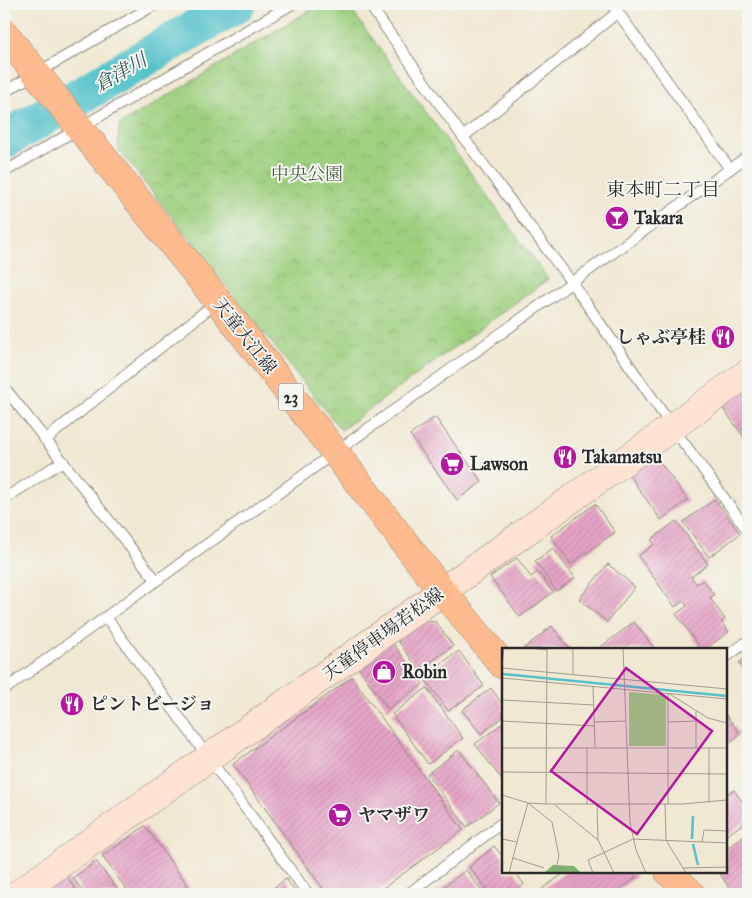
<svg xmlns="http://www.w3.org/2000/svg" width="752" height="898" font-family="'IM FELL Great Primer','Noto Serif JP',serif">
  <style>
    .park { fill: url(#park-crowns); stroke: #647e55 }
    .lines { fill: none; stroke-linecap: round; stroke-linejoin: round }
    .river { stroke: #55c2ca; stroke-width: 38 }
    .building { fill: url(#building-hatch) }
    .lane-casing { stroke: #8e8a7e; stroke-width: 12 }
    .secondary-casing { stroke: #8e8a7e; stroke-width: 29 }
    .primary-casing { stroke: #8e8a7e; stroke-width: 29 }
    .lane { stroke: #fff; stroke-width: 10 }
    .secondary { stroke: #fee3d2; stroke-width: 28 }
    .primary { stroke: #fcba8e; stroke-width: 28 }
    .labels { text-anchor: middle; stroke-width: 4; stroke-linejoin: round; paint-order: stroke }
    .shield { fill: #f6f6f2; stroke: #686867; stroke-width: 1 }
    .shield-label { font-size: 16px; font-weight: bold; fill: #2b2b2b }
    .park-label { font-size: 18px; fill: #4e5d44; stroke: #f6f6f2 }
    .poi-label { font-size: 18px; font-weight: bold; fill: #2b2b2b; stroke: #f6f6f2; text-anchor: start }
    .street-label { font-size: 18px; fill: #2b2b2b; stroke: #f6f6f2 }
    .water-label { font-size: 19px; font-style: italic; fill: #38585b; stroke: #f6f6f2 }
    .neighbourhood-label { font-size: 19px; fill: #2b2b2b; stroke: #f6f6f2 }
    .inset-river { fill: none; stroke: #55c2ca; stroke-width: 2.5 }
    .inset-road { fill: none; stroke: #a19c8f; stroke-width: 1 }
    .view { fill: #b5179e; fill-opacity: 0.15; stroke: #b5179e; stroke-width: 2.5 }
    .inset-edge { fill: none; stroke: #2b2b2b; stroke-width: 2.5 }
  </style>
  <defs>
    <pattern id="park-crowns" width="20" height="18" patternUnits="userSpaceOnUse" patternTransform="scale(1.25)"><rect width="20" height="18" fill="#9ed07f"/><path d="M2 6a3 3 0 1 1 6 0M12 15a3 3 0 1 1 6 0" fill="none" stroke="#88b36e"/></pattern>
    <pattern id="building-hatch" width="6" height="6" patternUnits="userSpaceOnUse" patternTransform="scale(1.25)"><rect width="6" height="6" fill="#e6a4c6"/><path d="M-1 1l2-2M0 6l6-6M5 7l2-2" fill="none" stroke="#c58daa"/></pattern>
  </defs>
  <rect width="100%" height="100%" fill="#f6f6f2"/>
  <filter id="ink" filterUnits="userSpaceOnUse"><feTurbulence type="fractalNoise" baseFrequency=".02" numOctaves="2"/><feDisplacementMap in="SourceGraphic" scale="10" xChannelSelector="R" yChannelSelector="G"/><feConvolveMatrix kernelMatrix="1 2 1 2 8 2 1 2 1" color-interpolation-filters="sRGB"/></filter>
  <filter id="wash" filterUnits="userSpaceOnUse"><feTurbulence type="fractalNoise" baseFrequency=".0096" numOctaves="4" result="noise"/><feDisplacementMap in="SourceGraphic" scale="20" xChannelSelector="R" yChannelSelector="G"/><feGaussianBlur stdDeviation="1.12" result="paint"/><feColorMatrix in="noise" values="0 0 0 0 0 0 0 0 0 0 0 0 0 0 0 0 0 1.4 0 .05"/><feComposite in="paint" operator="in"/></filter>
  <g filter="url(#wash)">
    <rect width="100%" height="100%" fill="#f0e8d2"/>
    <path class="park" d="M320,4H347L548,279L341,430L118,149L119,125Z"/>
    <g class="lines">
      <path class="river" d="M4,140L237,4"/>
    </g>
    <g id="blocks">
      <g class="building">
        <path d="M748,384V443L720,404Z"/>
        <path d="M435,417L482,482L457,500L410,435Z"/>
        <path d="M654,454L688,500L661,520L628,474Z"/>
        <path d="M715,499L740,534L709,557L683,522Z"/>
        <path d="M595,504L615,532L571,564L551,536Z"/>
        <path d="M676,521L708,564L691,577L697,584L703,580L714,595L710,598L725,619L721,622L729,632L705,649H701L676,614L687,606L683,601L675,607L638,556L655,544L651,540Z"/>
        <path d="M553,548L575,578L556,591L535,561Z"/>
        <path d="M517,558L531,577L538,572L553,592L520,617L490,577Z"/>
        <path d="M608,564L635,587L607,622L579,599Z"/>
        <path d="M415,620L436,622L453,646L419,670L394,635Z"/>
        <path d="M634,622L655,649H598Z"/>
        <path d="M552,626L570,649H523Z"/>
        <path d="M389,638L423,684L388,709L355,663Z"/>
        <path d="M459,651L484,686L448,711L423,676Z"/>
        <path d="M748,655V675L739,663Z"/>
        <path d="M352,677L463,830L375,894H327L233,764Z"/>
        <path d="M427,688L463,738L428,764L392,714Z"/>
        <path d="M491,688L503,705V717L481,734L462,710Z"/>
        <path d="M726,715L740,734L726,746Z"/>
        <path d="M503,723V781L475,744Z"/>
        <path d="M459,750L499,803L467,827L427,774Z"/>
        <path d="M734,790L748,810V820L726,836V795Z"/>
        <path d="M145,826L194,894H130L102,856Z"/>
        <path d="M748,834V894H733L719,872H726V849Z"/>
        <path d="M494,846L503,857V872H515L524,884L512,894H491L469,867Z"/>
        <path d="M96,861L121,894H85L73,878Z"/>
        <path d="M466,870L484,894H434Z"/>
        <path d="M566,872H632L636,877L613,894H535Z"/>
        <path d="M64,873L79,894H35Z"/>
        <path d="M286,879L297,894H265Z"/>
      </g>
    </g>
  </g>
  <g filter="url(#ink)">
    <use href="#blocks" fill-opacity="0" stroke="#8e8a7e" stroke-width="1"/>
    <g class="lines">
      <g class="lane-casing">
        <g id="lane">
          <path d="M369,4L463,137L572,283L673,428L748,531"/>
          <path d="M612,4L730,169"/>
          <path d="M4,92L156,4"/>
          <path d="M463,137L618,12"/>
          <path d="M4,172L292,4"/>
          <path d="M4,387L156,580"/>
          <path d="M45,440L218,301"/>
          <path d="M4,499L63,461"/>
          <path d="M106,617L308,894"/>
          <path d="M726,657L748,641"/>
          <path d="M4,690L748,156"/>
          <path d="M408,894L503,822"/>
        </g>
      </g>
      <g class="secondary-casing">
        <path id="secondary" d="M18,894L748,373"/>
      </g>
      <g class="primary-casing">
        <g id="primary">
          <path d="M4,33L218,301L442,591L503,665"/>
          <path d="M669,872L691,894"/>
        </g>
      </g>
      <use href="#lane" class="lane"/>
      <use href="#secondary" class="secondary"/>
      <use href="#primary" class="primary"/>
    </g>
  </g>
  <defs>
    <g id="bar-disc" transform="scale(1.25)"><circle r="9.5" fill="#b5179e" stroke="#f6f6f2"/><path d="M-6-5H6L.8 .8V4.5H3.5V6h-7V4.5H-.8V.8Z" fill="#fff"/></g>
    <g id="restaurant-disc" transform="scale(1.25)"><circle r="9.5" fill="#b5179e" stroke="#f6f6f2"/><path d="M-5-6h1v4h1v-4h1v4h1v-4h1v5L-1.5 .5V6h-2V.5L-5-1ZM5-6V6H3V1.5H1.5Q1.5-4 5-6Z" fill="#fff"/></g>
    <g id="supermarket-disc" transform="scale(1.25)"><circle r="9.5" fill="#b5179e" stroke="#f6f6f2"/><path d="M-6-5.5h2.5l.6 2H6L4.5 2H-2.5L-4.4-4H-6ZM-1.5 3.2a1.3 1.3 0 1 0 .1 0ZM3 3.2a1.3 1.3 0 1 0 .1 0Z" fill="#fff"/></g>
    <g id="shop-disc" transform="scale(1.25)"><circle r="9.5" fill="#b5179e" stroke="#f6f6f2"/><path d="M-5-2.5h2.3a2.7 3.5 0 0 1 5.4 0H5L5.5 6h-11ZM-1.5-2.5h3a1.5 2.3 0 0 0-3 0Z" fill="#fff"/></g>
  </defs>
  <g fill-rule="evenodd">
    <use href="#bar-disc" x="617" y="218"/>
    <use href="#restaurant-disc" x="723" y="337"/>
    <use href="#restaurant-disc" x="565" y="457"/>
    <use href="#supermarket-disc" x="452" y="464"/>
    <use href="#shop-disc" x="384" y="672"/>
    <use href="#restaurant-disc" x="72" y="704"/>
    <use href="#supermarket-disc" x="340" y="815"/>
  </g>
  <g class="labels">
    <rect class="shield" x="278.5" y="383.5" width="25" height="27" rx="4"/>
    <g class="shield-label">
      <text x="291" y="403">23</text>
    </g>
    <g class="park-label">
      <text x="307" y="180">中央公園</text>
    </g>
    <g class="poi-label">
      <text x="634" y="224">Takara</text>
      <text x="706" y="343" text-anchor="end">しゃぶ亭桂</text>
      <text x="582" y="463">Takamatsu</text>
      <text x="470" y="470">Lawson</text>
      <text x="402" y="678">Robin</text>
      <text x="90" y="710">ピントビージョ</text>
      <text x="358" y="821">ヤマザワ</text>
    </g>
    <g class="street-label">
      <text transform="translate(245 336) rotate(52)" y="6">天童大江線</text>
      <text transform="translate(383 634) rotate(-36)" y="6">天童停車場若松線</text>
    </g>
    <g class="water-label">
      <text transform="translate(120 72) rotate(-30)" y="7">倉津川</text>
    </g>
    <g class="neighbourhood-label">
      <text x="663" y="196">東本町二丁目</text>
    </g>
  </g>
  <g transform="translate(502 648)">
    <rect width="225" height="225" fill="#f0e8d2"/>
    <path d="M51,217L72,218L79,225H42Z" fill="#7eb26e"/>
    <path d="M127,44L164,47V98H127Z" fill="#9ed07f"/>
    <path class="inset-river" d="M0,26L225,48M190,191L191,168M191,196L196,217"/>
    <path class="inset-road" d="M27,0L45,2M121,0L128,175L134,202L144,225M0,16L2,0M0,20L225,41M71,26V0M0,30L225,51M91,38L93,99M0,52L92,57M0,73L93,78M92,74L124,73M166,74L194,73M0,100H225M85,100V157M194,100V63M207,100V154M0,124L225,126M0,147L26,155L44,156H181L225,152M44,156L45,0M163,156L164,192L184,225M166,156V45L206,70L225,75M53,157L96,192M95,157L96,192L112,225M0,191L15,194L26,155L50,174L57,208L53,225M200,194L202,182L225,183M11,210L42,220M181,220L225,219M7,225L15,194M91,225L86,212L131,191L225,195"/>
    <path class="view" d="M124,20L210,83L135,186L49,123Z"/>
    <rect width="225" height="225" class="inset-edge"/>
  </g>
  <rect width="752" height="898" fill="none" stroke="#f6f6f2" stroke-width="20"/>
</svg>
